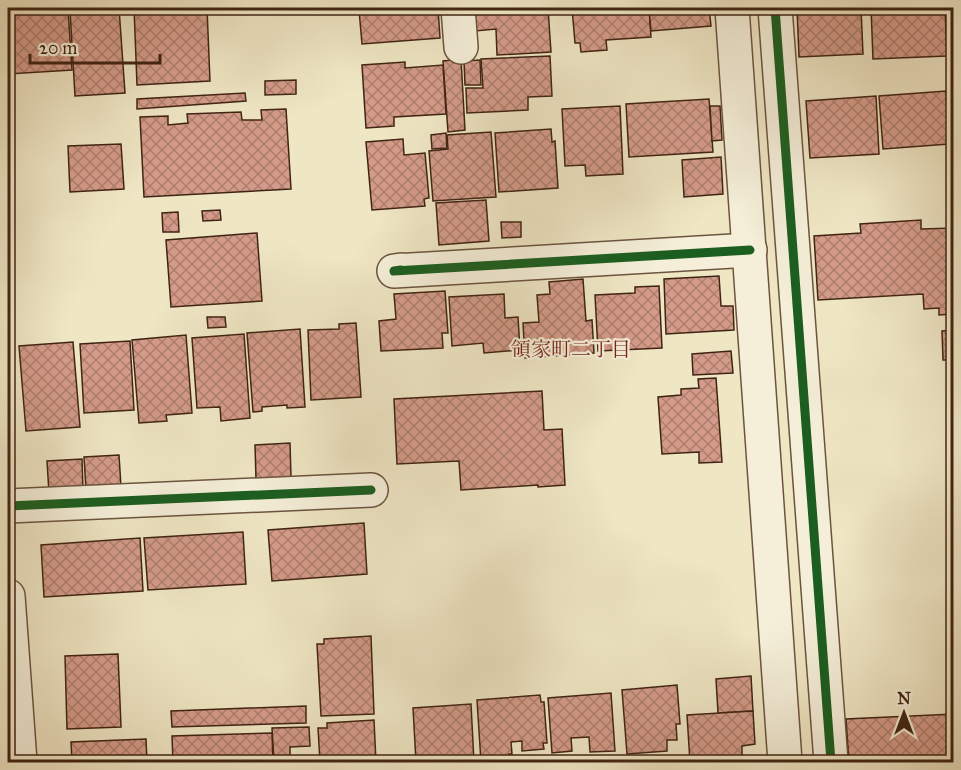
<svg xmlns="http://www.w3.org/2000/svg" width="961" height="770" font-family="'IM FELL Great Primer','Noto Serif JP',serif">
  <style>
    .building { fill: url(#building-cross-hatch); stroke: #402413; stroke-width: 1.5 }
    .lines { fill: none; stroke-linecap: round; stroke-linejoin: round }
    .street-casing { stroke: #6c543f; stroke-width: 36 }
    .street { stroke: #f5efd9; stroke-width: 33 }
    .cycleway-casing { stroke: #f5efd9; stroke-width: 13 }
    .cycleway { stroke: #1b5e20; stroke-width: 9 }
    .labels { text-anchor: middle; stroke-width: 4.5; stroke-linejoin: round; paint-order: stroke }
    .neighbourhood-label { font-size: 20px; fill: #7a1f14; stroke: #f5efd9 }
  </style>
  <defs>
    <pattern id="building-cross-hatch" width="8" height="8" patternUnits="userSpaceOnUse" patternTransform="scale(1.5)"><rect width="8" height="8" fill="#d49b89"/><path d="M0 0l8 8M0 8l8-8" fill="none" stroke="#ad7e6f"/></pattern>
  </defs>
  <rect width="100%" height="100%" fill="#efe6c4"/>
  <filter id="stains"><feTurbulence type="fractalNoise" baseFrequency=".00333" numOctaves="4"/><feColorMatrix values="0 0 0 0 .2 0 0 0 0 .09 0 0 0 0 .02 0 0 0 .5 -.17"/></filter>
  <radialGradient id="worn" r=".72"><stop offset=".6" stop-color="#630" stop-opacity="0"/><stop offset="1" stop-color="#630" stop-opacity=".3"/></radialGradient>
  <g class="building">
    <path d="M8,8H68L72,70L8,74Z"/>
    <path d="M119,8L125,93L75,96L70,10Z"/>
    <path d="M134,8H160V12L183,11V8H207L210,81L137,85Z"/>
    <path d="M376,8H438L440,38L362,44L359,10Z"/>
    <path d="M474,8H548L551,52L497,55L496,29L475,31Z"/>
    <path d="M572,8H649L651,37L606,40L607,50L581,52L580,43H575Z"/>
    <path d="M649,8H709L711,26L651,31Z"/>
    <path d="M797,8H861L863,54L799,57Z"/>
    <path d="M871,8H945L947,56L873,59Z"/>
    <path d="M950,8H954V70Z"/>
    <path d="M550,56L552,96L528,97V110L467,113L466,88H483L481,59Z"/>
    <path d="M461,59L465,130L448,132L443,61Z"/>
    <path d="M480,60L481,85H465L464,61Z"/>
    <path d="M405,62V68L443,65L446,114L394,117V126L366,128L362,65Z"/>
    <path d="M296,80V94L265,95V81Z"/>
    <path d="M951,90H954V136Z"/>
    <path d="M946,91L949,144L883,149L879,96Z"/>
    <path d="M245,93L246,101L137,109V99Z"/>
    <path d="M876,96L879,154L810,158L806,101Z"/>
    <path d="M709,99L713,152L629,157L626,104Z"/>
    <path d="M620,106L623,174L586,176L585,165L565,166L562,109Z"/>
    <path d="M710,106H720L722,140L712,141Z"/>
    <path d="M286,109L291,189L144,197L140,117L168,116V125L188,123L187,114L241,112L242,120H262L261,110Z"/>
    <path d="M551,129L552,142L555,141L558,188L499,192L495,133Z"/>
    <path d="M491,132L496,197L433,201L429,151L448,149L447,135Z"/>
    <path d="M446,133L447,148L432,149L431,135Z"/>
    <path d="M403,139L404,155L425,153L429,198L424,199L425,206L372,210L366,142Z"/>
    <path d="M121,144L124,189L70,192L68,146Z"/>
    <path d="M721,157L723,194L684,197L682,160Z"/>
    <path d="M486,200L489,241L439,245L436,203Z"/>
    <path d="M220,210L221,220L203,221L202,211Z"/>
    <path d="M178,212L179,232H163L162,213Z"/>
    <path d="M921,220V229L954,228V314L939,315V308L924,309L923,294L818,300L814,236L861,233L860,224Z"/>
    <path d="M501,222H521V237L502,238Z"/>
    <path d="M257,233L262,301L171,307L166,240Z"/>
    <path d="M719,276L721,306H733L734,330L666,334L664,279Z"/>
    <path d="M583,279L586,321L592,320L594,353L525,358L523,323L539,322L537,295L550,294L549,282Z"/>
    <path d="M659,286L662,348L598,351L595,295L635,293V287Z"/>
    <path d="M445,291L448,333H442L443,348L381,351L379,321L396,319L394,294Z"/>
    <path d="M504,294L505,318L518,317L520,350L484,353L483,343L452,346L449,297Z"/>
    <path d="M207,317H225L226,327L208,328Z"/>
    <path d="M356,323L361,397L311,400L308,330L339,329V324Z"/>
    <path d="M300,329L305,407L287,408V405L262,407V411L253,412L247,333Z"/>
    <path d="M954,330V360H943L942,331Z"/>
    <path d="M244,334L250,418L221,421L220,407L197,408L192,338Z"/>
    <path d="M186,335L192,413L166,415L167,421L139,423L132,340Z"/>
    <path d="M130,341L134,410L84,413L80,344Z"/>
    <path d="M73,342L80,427L26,431L19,346Z"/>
    <path d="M731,351L733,373L693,375L692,354Z"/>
    <path d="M716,378L722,462L699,463V452L662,454L658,397L681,395V389L699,388L698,379Z"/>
    <path d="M542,391L544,430L562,429L565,485L538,487V485L461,490L459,461L397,464L394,399Z"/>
    <path d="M290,443L291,477L256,479L255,445Z"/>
    <path d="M119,455L121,487L86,490L84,457Z"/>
    <path d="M82,459L83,490L49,493L47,461Z"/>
    <path d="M364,523L367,574L272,581L268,530Z"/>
    <path d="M243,532L246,584L148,590L144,538Z"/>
    <path d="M140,538L143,591L44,597L41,545Z"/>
    <path d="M371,636L374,714L321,716L317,644H324V639Z"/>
    <path d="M118,654L121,727L67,729L65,656Z"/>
    <path d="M751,676L753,711L718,713L716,679Z"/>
    <path d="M677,685L680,724H676L677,740H667V751L627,754L622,690Z"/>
    <path d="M611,693L615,751L590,752L589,737L571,738L572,751L552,753L548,698Z"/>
    <path d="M540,695L541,702H544L547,743H543L544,749L522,751V741L511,742L512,754H509V759L481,762L477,700Z"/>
    <path d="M471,704L474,762H416L413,708Z"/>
    <path d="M306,706V723L172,727L171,711Z"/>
    <path d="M753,711L755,744L742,746V762H690L687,715Z"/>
    <path d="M954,714V762H849L846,719Z"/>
    <path d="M374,720L376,762H320L318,728H327V723Z"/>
    <path d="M309,727L310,746L290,747V762H274L272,728Z"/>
    <path d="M272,733L273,762H173L172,736Z"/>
    <path d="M146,739L147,762H72L71,742Z"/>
  </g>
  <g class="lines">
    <g class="street-casing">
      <g id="street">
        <path d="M458,8L461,47"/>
        <path d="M732,8L785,762"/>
        <path d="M775,8L831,762"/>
        <path d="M401,270L394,271L750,250"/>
        <path d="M8,506L371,490"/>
        <path d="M8,596L20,762"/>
      </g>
    </g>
    <use href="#street" class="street"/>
    <g class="cycleway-casing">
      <g id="cycleway">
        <path d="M775,8L831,762"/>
        <path d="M401,270L394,271L750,250"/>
        <path d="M8,506L371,490"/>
      </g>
    </g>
    <use href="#cycleway" class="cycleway"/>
  </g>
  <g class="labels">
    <g class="neighbourhood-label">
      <text x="571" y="356">領家町二丁目</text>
    </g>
  </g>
  <rect width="961" height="770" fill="none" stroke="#efe6c4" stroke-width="30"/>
  <rect x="9" y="9" width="943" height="752" fill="none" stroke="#402413" stroke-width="3"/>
  <rect x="15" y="15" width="931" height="740" fill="none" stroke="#402413" stroke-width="1.5"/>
  <g transform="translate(904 713)" stroke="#f5efd9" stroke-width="4.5" paint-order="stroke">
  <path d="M0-4.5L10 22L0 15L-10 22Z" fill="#402413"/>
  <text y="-9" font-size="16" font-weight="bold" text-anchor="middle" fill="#402413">N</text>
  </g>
  <path d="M30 54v9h130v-9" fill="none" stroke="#402413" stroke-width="3"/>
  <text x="39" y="54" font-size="18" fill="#402413" stroke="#f5efd9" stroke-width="4.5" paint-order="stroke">20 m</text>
  <rect width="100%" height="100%" filter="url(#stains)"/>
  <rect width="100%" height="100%" fill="url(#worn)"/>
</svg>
